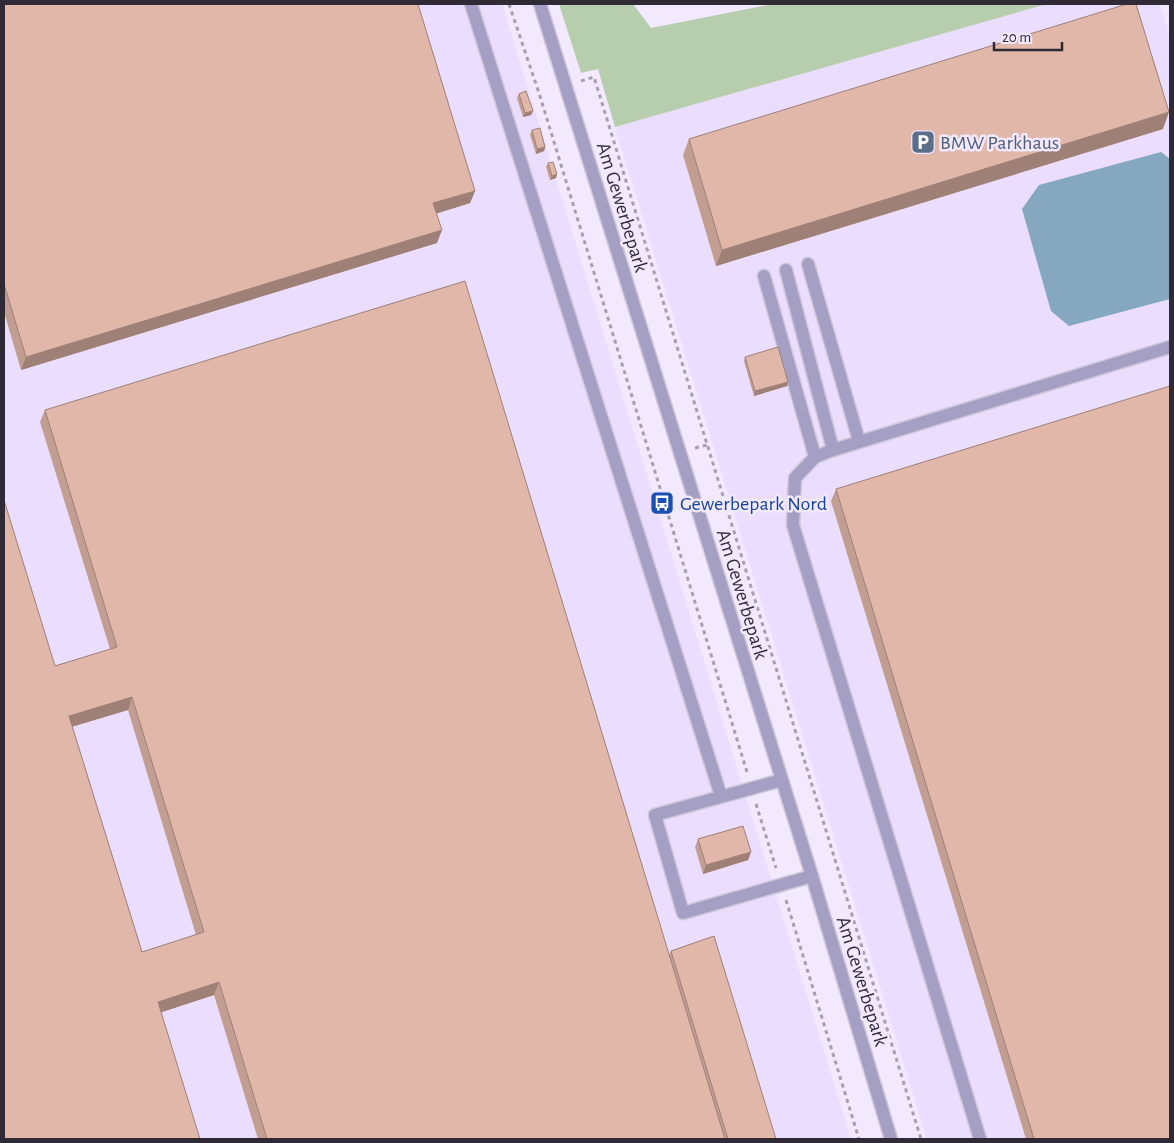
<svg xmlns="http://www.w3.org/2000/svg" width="1174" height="1143" font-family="'Alegreya Sans',sans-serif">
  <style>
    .built { fill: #ebddfd }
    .green { fill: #b6cdae }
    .water { fill: #85a8c0 }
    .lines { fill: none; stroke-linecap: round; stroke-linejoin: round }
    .service-casing { stroke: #cfc7da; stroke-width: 15 }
    .tertiary-casing { stroke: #cfc7da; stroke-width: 15 }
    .path { stroke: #a79fb1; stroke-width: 3; stroke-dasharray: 4 4; stroke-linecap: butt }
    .service { stroke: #a5a0c3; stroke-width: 12 }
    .tertiary { stroke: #a5a0c3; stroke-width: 12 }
    .wall { fill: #c29d92; fill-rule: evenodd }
    .shaded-wall { fill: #9e8077 }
    .building { fill: #e1b7aa; stroke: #9e8077; fill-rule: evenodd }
    .labels { text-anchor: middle; stroke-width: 5; stroke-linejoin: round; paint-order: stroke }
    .service-label { font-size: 20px; fill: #4e5e75; stroke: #f2e9fe; text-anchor: start }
    .street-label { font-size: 20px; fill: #2f2a36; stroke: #f2e9fe }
    .transit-label { font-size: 20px; fill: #164399; stroke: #f2e9fe; text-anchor: start }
  </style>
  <rect width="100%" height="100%" fill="#f2e9fe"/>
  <g class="built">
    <path d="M4,4H502L851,1139H4Z"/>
    <path d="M1047,4H1160L1170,38V1139H927L615,127Z"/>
  </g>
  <path class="green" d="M559,4H633L651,28L773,4H1047L615,127L598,69L581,73Z"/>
  <path class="water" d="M1161,152L1170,159V299L1069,326L1051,311L1022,209L1039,185Z"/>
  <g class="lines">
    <g class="service-casing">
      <g id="service">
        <path d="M471,4L721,796"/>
        <path d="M808,264L859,441"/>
        <path d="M786,270L833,450"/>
        <path d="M764,276L815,457"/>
        <path d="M782,780L655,815L683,913L812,876"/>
        <path d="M980,1139L793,525L795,478L815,457L833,450L1170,347"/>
      </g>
    </g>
    <g class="tertiary-casing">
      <path id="tertiary" d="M540,4L812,876L891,1139"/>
    </g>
    <g class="path">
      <path d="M509,4L539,93L747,772"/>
      <path d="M581,81L594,77L921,1139"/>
      <path d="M695,448L707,445"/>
      <path d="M756,804L776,868"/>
      <path d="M786,900L859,1139"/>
    </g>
    <use href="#service" class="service"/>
    <use href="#tertiary" class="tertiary"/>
  </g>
  <g class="wall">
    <path d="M4,4L475,191L470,203L437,213V243L21,370L4,312Z"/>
    <path d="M519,94L533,111L531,115L523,117L517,98Z"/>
    <path d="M1163,129L716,266L683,155L689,139Z"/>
    <path d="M532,130L545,147L544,151L536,154L530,135Z"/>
    <path d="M548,163L557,174L556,178L550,180L546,167Z"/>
    <path d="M745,357L788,382L787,386L754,396L744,361Z"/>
    <path d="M45,410L669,955L671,951L776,1139H258L214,995L161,1012L4,1139L55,666L110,649L40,422ZM128,710L196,935L142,952L72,726Z"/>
    <path d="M836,489L1170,1139H1026L831,501Z"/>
    <path d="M698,839L751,852L748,860L703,874L695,847Z"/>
  </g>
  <g class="shaded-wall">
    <path d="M533,111L531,115L523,117L525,113Z"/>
    <path d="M1169,112L1163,129L716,266L722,250Z"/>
    <path d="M545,147L544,151L536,154L537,149Z"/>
    <path d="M557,174L556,178L550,180L552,176Z"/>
    <path d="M475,191L470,203L429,216L433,203Z"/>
    <path d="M442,230L437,243L21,370L26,357Z"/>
    <path d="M788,382L787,386L754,396L755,391Z"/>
    <path d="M132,697L128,710L65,729L69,716Z"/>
    <path d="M751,852L748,860L703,874L706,865Z"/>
    <path d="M219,982L214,995L153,1015L158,1002Z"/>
  </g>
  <g class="building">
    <path d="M4,4H418L475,191L433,203L442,230L26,357L4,284Z"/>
    <path d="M1127,4H1136L1169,112L722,250L689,139Z"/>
    <path d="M526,91L533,111L525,113L519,94Z"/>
    <path d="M540,128L545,147L537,149L532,130Z"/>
    <path d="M553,162L557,174L552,176L548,163Z"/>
    <path d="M465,281L725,1139H267L219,982L158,1002L200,1139H4V500L55,666L117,647L45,410ZM132,697L204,932L142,952L69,716Z"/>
    <path d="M778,347L788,382L755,391L745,357Z"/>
    <path d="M1170,386V1139H1034L836,489Z"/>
    <path d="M743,826L751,852L706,865L698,839Z"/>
    <path d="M714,936L776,1139H728L671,951Z"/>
  </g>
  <defs>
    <g id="parking-square" transform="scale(1.25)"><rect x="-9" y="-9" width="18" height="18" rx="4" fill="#5c6f8a" stroke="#f2e9fe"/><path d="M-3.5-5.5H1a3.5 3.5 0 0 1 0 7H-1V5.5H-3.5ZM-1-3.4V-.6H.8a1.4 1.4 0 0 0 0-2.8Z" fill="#fff"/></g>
    <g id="bus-square" transform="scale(1.25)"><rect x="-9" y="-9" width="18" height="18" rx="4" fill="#1a4fb4" stroke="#f2e9fe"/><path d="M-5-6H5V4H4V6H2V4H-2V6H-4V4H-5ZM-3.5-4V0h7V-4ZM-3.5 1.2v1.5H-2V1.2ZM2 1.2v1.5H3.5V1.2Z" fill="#fff"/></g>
  </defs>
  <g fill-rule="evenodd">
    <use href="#parking-square" x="923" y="142"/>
    <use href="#bus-square" x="662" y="503"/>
  </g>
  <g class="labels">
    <g class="service-label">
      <text x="940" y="149">BMW Parkhaus</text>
    </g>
    <g class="street-label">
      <text transform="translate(623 207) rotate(73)" y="7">Am Gewerbepark</text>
      <text transform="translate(743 594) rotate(73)" y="7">Am Gewerbepark</text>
      <text transform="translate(863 981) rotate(73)" y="7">Am Gewerbepark</text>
    </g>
    <g class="transit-label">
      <text x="680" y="510">Gewerbepark Nord</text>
    </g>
  </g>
  <rect width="1174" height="1143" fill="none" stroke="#2f2a36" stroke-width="10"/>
  <path d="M994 42v8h68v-8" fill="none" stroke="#2f2a36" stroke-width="2.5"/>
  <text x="1002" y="42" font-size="15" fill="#2f2a36" stroke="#f2e9fe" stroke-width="4" paint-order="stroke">20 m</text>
</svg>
